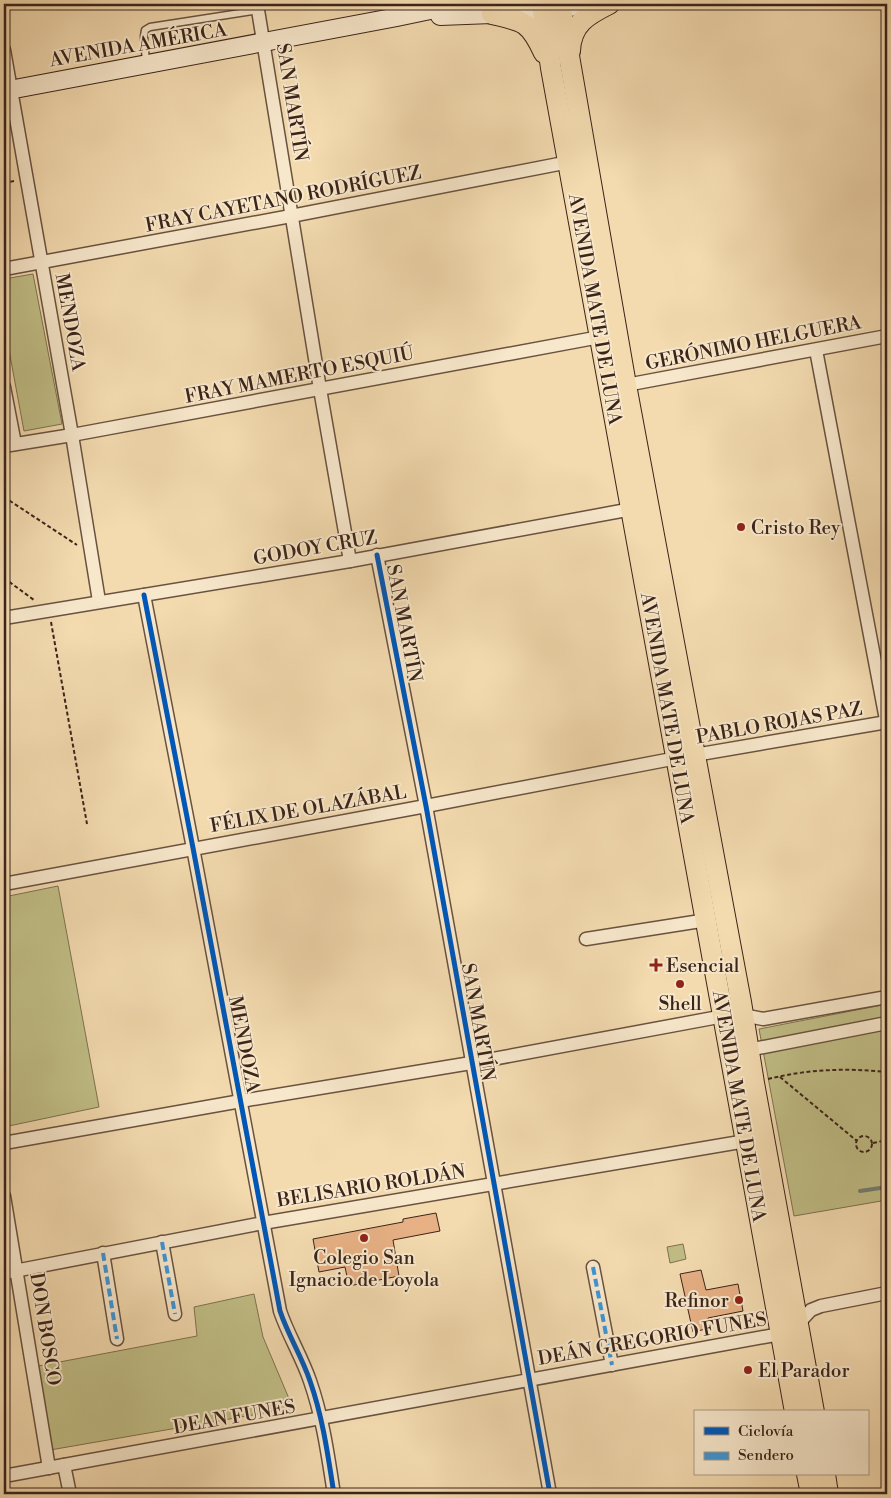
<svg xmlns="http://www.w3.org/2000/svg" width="891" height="1498" font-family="'Libre Bodoni',serif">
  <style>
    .green { fill: #c1be86; stroke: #7e7150 }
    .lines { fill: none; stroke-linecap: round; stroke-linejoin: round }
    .stream { stroke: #757e74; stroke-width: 4 }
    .building { fill: #e7b085; stroke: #3b241a }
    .lane-casing { stroke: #69523f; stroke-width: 9 }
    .street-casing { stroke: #69523f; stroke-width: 15 }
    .secondary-casing { stroke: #3b241a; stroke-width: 20 }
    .primary-casing { stroke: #3b241a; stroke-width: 22 }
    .path { stroke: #3b241a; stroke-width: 2; stroke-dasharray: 4 2.5; stroke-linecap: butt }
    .lane { stroke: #f7e7cb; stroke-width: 6 }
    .street { stroke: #f7e7cb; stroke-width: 12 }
    .secondary { stroke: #f7e7cb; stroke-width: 18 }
    .primary { stroke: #f3daaf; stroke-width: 20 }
    .quiet { stroke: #3e95d4; stroke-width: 4; stroke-dasharray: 8 4; stroke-linecap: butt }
    .cycleway-casing { stroke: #f7e7cb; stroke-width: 8 }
    .cycleway { stroke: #0057b8; stroke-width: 5 }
    .poi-dot { fill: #8f2418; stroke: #f7e7cb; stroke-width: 2 }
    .labels { text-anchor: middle; stroke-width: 4; stroke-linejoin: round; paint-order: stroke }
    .street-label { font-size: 19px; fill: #3b241a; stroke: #f7e7cb }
    .poi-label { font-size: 19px; fill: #3b241a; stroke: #f7e7cb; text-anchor: start }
  </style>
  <rect width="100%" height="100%" fill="#f3daaf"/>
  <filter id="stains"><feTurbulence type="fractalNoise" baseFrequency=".004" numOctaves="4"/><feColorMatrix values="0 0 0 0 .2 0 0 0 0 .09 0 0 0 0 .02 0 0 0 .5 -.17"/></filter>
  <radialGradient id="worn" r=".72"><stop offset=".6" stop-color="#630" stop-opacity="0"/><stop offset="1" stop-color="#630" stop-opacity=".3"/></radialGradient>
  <g class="green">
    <path d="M33,274L62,424L24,431L4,323V279Z"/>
    <path d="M58,886L99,1107L4,1127V897Z"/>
    <path d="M887,1004V1200L794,1216L759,1029Z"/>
    <path d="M683,1244L686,1259L670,1263L667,1247Z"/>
    <path d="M254,1294L263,1337L293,1408L50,1450L33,1367L197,1336L194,1307Z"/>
  </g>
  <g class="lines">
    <path class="stream" d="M860,1191L887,1187"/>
  </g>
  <g class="building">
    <path d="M436,1213L440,1231L393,1240L399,1276L349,1286L345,1267L319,1272L313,1239L403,1222V1219Z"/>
    <path d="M701,1270L706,1290L738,1284L743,1311L708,1318L710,1328L693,1332L680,1274Z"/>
  </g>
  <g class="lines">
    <g class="lane-casing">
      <path id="lane" d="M146,63L144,36L145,30L150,27L259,10"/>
    </g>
    <g class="street-casing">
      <g id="street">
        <path d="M257,4L320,389L350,561"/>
        <path d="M4,50L72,435L99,601"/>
        <path d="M4,269L291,216L569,162"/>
        <path d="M816,350L887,725"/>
        <path d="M626,385L887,336"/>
        <path d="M4,387L15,444"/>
        <path d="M4,446L72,435L600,337"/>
        <path d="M377,555L426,806L550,1494"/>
        <path d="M144,595L193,848L280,1311C288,1335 302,1357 310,1381C323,1418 328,1456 334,1494"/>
        <path d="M4,618L350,561L632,509"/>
        <path d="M4,884L426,806L677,758L887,722"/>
        <path d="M586,939L707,920"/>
        <path d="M748,1050L887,1023"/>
        <path d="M4,1143L241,1101L471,1063L724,1016L743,1015L763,1019L887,997"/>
        <path d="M4,1196L49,1468"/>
        <path d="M162,1242L175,1314"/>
        <path d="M103,1253L117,1339"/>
        <path d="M593,1267L612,1365"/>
        <path d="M4,1273L263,1223L746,1141"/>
        <path d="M64,1465L70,1494"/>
        <path d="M4,1476L780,1334L798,1324L811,1310L821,1306L887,1293"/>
      </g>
    </g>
    <g class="secondary-casing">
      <g id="secondary">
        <path d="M440,16L492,14L601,4"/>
        <path d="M4,91L397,17L459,4"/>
      </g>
    </g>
    <g class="primary-casing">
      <g id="primary">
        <path d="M542,4L551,68L795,1412"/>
        <path d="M560,4L626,385L741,1002L754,1083L814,1412"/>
        <path d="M492,14C524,21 530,22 544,53"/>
        <path d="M570,51C571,24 587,15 609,4"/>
        <path d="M807,1474L811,1494"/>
        <path d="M825,1474L828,1494"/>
      </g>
    </g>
    <g class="path">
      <path d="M4,183L14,181"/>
      <path d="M4,497L77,545"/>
      <path d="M4,578L34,600"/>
      <path d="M51,622L87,824"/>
      <path d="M780,1077L857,1141"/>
      <path d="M768,1079C809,1069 846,1068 887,1072"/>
      <circle cx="864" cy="1144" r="8"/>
      <path d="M873,1143L887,1140"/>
    </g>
    <use href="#lane" class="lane"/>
    <use href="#street" class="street"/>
    <use href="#secondary" class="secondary"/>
    <use href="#primary" class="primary"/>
    <g class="quiet">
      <path d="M162,1242L175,1314"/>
      <path d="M103,1253L117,1339"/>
      <path d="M593,1267L612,1365"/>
    </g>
    <g class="cycleway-casing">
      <g id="cycleway">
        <path d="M377,555L426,806L550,1494"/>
        <path d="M144,595L193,848L280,1311C288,1335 302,1357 310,1381C323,1418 328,1456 334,1494"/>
      </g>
    </g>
    <use href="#cycleway" class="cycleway"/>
  </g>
  <g class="poi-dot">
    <circle cx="741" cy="527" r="5"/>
    <path d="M653.5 957.5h5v5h5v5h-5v5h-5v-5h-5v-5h5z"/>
    <circle cx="680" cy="984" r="5"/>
    <circle cx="364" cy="1238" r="5"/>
    <circle cx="739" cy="1300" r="5"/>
    <circle cx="748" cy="1370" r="5"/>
  </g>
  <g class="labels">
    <g class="street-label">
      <text transform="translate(138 44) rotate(-10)" y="7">AVENIDA AMÉRICA</text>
      <text transform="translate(293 102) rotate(81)" y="7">SAN MARTÍN</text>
      <text transform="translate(283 198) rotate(-11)" y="7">FRAY CAYETANO RODRÍGUEZ</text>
      <text transform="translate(596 309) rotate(80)" y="7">AVENIDA MATE DE LUNA</text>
      <text transform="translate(71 322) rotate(80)" y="7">MENDOZA</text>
      <text transform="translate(753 342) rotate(-11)" y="7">GERÓNIMO HELGUERA</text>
      <text transform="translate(299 374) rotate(-11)" y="7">FRAY MAMERTO ESQUIÚ</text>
      <text transform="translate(315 547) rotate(-10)" y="7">GODOY CRUZ</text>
      <text transform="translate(405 623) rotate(79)" y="7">SAN MARTÍN</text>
      <text transform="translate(668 708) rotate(80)" y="7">AVENIDA MATE DE LUNA</text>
      <text transform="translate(779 722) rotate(-10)" y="7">PABLO ROJAS PAZ</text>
      <text transform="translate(308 808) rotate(-10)" y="7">FÉLIX DE OLAZÁBAL</text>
      <text transform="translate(479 1022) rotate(80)" y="7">SAN MARTÍN</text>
      <text transform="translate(245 1044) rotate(79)" y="7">MENDOZA</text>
      <text transform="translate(740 1106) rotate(80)" y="7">AVENIDA MATE DE LUNA</text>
      <text transform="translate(371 1185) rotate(-9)" y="7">BELISARIO ROLDÁN</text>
      <text transform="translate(46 1329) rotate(81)" y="7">DON BOSCO</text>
      <text transform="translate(652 1338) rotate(-10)" y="7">DEÁN GREGORIO FUNES</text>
      <text transform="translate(234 1416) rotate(-10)" y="7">DEAN FUNES</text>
    </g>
    <g class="poi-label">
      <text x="751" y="534">Cristo Rey</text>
      <text x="666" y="972">Esencial</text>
      <text x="680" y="1010" text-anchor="middle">Shell</text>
      <text x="364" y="1264" text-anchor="middle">Colegio San<tspan x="364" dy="22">Ignacio de Loyola</tspan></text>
      <text x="729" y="1307" text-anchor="end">Refinor</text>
      <text x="758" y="1377">El Parador</text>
    </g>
  </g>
  <rect width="891" height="1498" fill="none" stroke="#f3daaf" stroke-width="20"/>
  <rect x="5" y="5" width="881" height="1488" fill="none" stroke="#3b241a" stroke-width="2.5"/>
  <rect x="10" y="10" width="871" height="1478" fill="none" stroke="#3b241a"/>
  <rect x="694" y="1410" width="175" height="65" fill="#f7e7cb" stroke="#ac9984"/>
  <rect x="704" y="1427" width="25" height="8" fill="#0057b8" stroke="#ac9984"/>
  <text x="738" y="1436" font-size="15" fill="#3b241a">Ciclovía</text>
  <rect x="704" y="1452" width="25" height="8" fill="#3e95d4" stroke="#ac9984"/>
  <text x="738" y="1460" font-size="15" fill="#3b241a">Sendero</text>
  <rect width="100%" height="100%" filter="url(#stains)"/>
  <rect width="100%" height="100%" fill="url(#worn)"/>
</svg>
